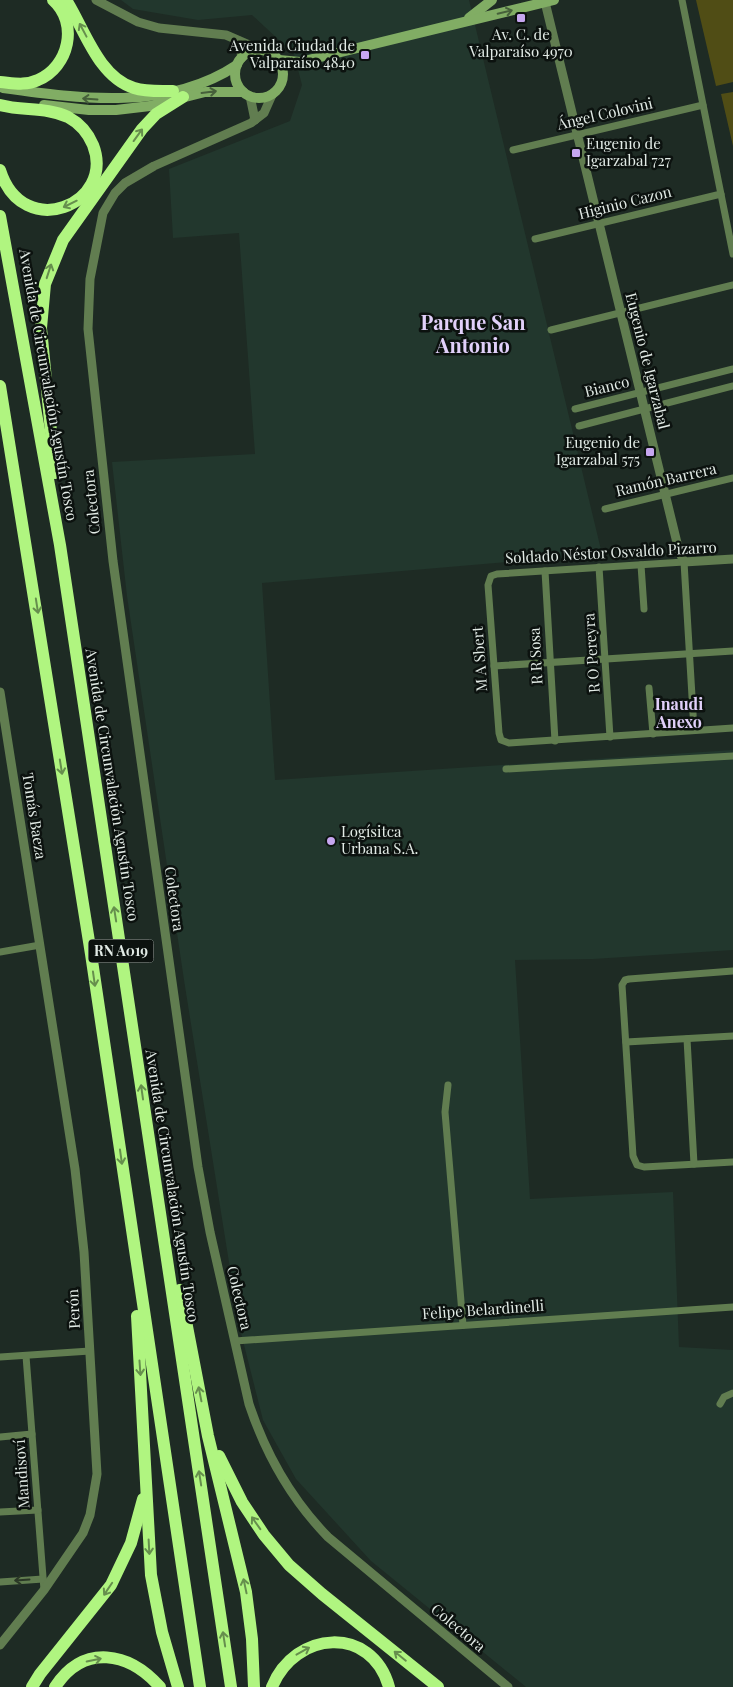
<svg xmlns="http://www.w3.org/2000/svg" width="733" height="1687" font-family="'Playfair Display',serif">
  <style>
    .built { fill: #22372d }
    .green { fill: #504d15 }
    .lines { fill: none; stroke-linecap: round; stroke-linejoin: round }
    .minor { stroke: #617d50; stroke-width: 7 }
    .tertiary { stroke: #617d50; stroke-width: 9 }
    .secondary { stroke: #81ad64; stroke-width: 10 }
    .motorway { stroke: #b0f580; stroke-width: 12 }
    .oneway { stroke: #46603a }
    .oneway2 { stroke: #668f4d }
    .oneway3 { stroke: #2a3726 }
    .poi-dot { fill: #c6a6f0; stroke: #0c120f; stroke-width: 2 }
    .labels { text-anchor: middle; stroke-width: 5; stroke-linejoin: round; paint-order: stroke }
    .shield { fill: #0c120f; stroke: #a2aaa6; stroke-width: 1 }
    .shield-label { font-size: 14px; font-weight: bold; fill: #e2ebe6 }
    .poi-label { font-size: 15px; fill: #e2ebe6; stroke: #0c120f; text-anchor: end }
    .street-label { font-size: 15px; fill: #e2ebe6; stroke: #0c120f }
    .neighbourhood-label { font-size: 16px; font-weight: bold; fill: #e1d0fa; stroke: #0c120f }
    .district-label { font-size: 20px; font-weight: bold; fill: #e1d0fa; stroke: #0c120f }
  </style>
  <rect width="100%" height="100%" fill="#1e2b24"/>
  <path class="built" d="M121,0H469L602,554L262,583L275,780L733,750V950L593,959L515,960L530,1199L673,1192L679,1347L733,1350V1687H526L371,1561L296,1479L263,1420L239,1325L184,980L127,596L112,462L255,454L239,233L173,238L169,169L290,121L302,85L294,54L252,15L198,20L133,9Z"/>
  <g class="green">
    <path d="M696,0H733V82L716,86Z"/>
    <path d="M733,92V146L721,94Z"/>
  </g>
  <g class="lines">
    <g class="minor">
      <path d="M682,0L733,254"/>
      <path d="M513,150L703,105"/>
      <path d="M535,239L721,194"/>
      <path d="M551,330L733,285"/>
      <path d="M575,409L733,369"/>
      <path d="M579,426L733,386"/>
      <path d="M605,509L733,478"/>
      <path d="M641,565L644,609"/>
      <path d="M599,567L610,737"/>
      <path d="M545,571L555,741"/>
      <path d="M494,666L733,651"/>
      <path d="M649,688L653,734"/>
      <path d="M694,730L684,562L497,574L491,576L488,585L499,733L501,740L509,743L733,728"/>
      <path d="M506,769L733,756"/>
      <path d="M0,952L40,945"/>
      <path d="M733,971L629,979L625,980L622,985L633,1156L637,1165L644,1167L733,1162"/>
      <path d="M687,1039L694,1164"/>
      <path d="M626,1042L733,1036"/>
      <path d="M448,1085L445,1112L463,1325"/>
      <path d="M235,1341L733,1307"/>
      <path d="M26,1356L44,1590"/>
      <path d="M0,1357L90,1351"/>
      <path d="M720,1404L724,1397L733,1393"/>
      <path d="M0,1437L32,1434"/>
      <path d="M0,1512L38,1510"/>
      <path d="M0,1582L43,1579"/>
    </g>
    <g class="tertiary">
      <path d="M96,0L138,22L159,28L226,35L261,50"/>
      <path d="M545,2L679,551L684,562L733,559"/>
      <path d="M239,41L242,58"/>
      <path d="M272,95L264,113L251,123L154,166L125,183L115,193L103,213L90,279L88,329L113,561L198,1167L210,1232L249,1404C266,1455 290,1498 328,1537L508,1687"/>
      <path d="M250,96L255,120"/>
      <path d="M0,692L75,1169L84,1252L97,1474L90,1515L83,1533L44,1590L0,1645"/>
    </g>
    <g class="secondary">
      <path d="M469,18L492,0"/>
      <circle cx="259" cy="74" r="24"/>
      <path d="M279,60L300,62L554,0"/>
      <path d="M3,88C82,99 168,111 237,65"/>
      <path d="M44,105L89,110H116L150,106L205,92H243"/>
    </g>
    <g class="motorway">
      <path d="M66,0C84,28 98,77 134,88C146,92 160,91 173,91"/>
      <path d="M0,82C13,83 25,86 38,80C69,67 79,23 53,0"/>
      <path d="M0,105C22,111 47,107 68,117C79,123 88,133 93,145C116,204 23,243 0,170"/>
      <path d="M0,216L60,545L231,1687"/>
      <path d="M0,386L91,954L200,1687"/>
      <path d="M55,473L41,328L45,284L63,240L142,129L156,114L183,97"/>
      <path d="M180,1290L208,1436L246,1592L252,1639L254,1687"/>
      <path d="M137,1316L151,1575L162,1632L178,1687"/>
      <path d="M219,1456L242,1502L264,1535L289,1565L322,1594L438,1687"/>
      <path d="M32,1687L40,1674L111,1585L131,1543L143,1499"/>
      <path d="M55,1687C84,1643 129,1652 160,1687"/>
      <path d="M272,1687C295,1630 372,1625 389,1687"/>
    </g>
  </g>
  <defs><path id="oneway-shaft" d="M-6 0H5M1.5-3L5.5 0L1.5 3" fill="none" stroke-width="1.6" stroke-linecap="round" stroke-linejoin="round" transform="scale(1.25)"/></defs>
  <g class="oneway">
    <use href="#oneway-shaft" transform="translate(505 12) rotate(-13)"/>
    <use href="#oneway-shaft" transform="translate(209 92) rotate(-7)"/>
    <use href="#oneway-shaft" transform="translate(90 99) rotate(-176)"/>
  </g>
  <g class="oneway2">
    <use href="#oneway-shaft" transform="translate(83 30) rotate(-118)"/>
    <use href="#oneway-shaft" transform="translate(138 135) rotate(-54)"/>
    <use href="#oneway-shaft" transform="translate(70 204) rotate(154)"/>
    <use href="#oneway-shaft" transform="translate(49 271) rotate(-72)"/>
    <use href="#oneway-shaft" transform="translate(37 606) rotate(81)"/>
    <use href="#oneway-shaft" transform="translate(61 767) rotate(81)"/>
    <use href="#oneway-shaft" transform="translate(115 914) rotate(-99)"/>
    <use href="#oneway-shaft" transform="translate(94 979) rotate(82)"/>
    <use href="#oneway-shaft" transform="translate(142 1092) rotate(-98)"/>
    <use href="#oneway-shaft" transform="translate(121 1157) rotate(82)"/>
    <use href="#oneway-shaft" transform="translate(140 1368) rotate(86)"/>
    <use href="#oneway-shaft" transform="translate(200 1394) rotate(-101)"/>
    <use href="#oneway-shaft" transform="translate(200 1478) rotate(-99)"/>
    <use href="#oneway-shaft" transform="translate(256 1523) rotate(-125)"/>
    <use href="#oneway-shaft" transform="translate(149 1547) rotate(87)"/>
    <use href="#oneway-shaft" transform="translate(245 1586) rotate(-102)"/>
    <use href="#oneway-shaft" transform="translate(108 1589) rotate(124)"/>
    <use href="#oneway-shaft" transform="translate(224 1639) rotate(-99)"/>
    <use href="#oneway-shaft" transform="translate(303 1651) rotate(-29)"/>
    <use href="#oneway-shaft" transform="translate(400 1656) rotate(-141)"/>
    <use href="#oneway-shaft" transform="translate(94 1660) rotate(-12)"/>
  </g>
  <use class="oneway3" href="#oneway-shaft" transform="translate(22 1580) rotate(176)"/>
  <g class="poi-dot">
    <rect x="516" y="13" width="10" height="10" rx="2.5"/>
    <rect x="360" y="50" width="10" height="10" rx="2.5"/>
    <rect x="571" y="148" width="10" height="10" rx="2.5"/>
    <rect x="645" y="447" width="10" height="10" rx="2.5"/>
    <circle cx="331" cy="841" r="5"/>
  </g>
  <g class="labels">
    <rect class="shield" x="88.5" y="939.5" width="65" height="23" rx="4"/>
    <g class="shield-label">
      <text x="121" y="956">RN A019</text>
    </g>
    <g class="poi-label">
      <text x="521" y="40" text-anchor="middle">Av. C. de<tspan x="521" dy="17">Valparaíso 4970</tspan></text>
      <text x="355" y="51">Avenida Ciudad de<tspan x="355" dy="17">Valparaíso 4840</tspan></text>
      <text x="586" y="149" text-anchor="start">Eugenio de<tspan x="586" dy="17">Igarzabal 727</tspan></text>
      <text x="640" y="448">Eugenio de<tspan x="640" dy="17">Igarzabal 575</tspan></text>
      <text x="341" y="837" text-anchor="start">Logísitca<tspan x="341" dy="17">Urbana S.A.</tspan></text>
    </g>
    <g class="street-label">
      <text transform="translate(605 114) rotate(-13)" y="5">Ángel Colovini</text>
      <text transform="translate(625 203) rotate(-14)" y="5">Higinio Cazon</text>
      <text transform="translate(647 361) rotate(76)" y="5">Eugenio de Igarzabal</text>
      <text transform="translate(48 385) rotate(80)" y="5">Avenida de Circunvalación Agustín Tosco</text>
      <text transform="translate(607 387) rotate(-14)" y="5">Bianco</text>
      <text transform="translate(666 480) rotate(-13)" y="5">Ramón Barrera</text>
      <text transform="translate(92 502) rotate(-96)" y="5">Colectora</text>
      <text transform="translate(611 553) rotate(-3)" y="5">Soldado Néstor Osvaldo Pizarro</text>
      <text transform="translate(592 653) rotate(-94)" y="5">R O Pereyra</text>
      <text transform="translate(536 656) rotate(-93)" y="5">R R Sosa</text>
      <text transform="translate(480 659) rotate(-94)" y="5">M A Sbert</text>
      <text transform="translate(112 785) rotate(81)" y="5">Avenida de Circunvalación Agustín Tosco</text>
      <text transform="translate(34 816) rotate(81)" y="5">Tomás Baeza</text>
      <text transform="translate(174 899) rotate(82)" y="5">Colectora</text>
      <text transform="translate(172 1186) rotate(81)" y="5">Avenida de Circunvalación Agustín Tosco</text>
      <text transform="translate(239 1298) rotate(77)" y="5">Colectora</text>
      <text transform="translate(74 1309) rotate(-93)" y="5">Perón</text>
      <text transform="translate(483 1310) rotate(-4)" y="5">Felipe Belardinelli</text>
      <text transform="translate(22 1474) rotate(-94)" y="5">Mandisoví</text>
      <text transform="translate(458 1628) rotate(40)" y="5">Colectora</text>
    </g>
    <g class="neighbourhood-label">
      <text x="679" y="710">Inaudi<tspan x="679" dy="18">Anexo</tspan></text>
    </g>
    <g class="district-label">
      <text x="473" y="330">Parque San<tspan x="473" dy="23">Antonio</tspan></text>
    </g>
  </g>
</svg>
